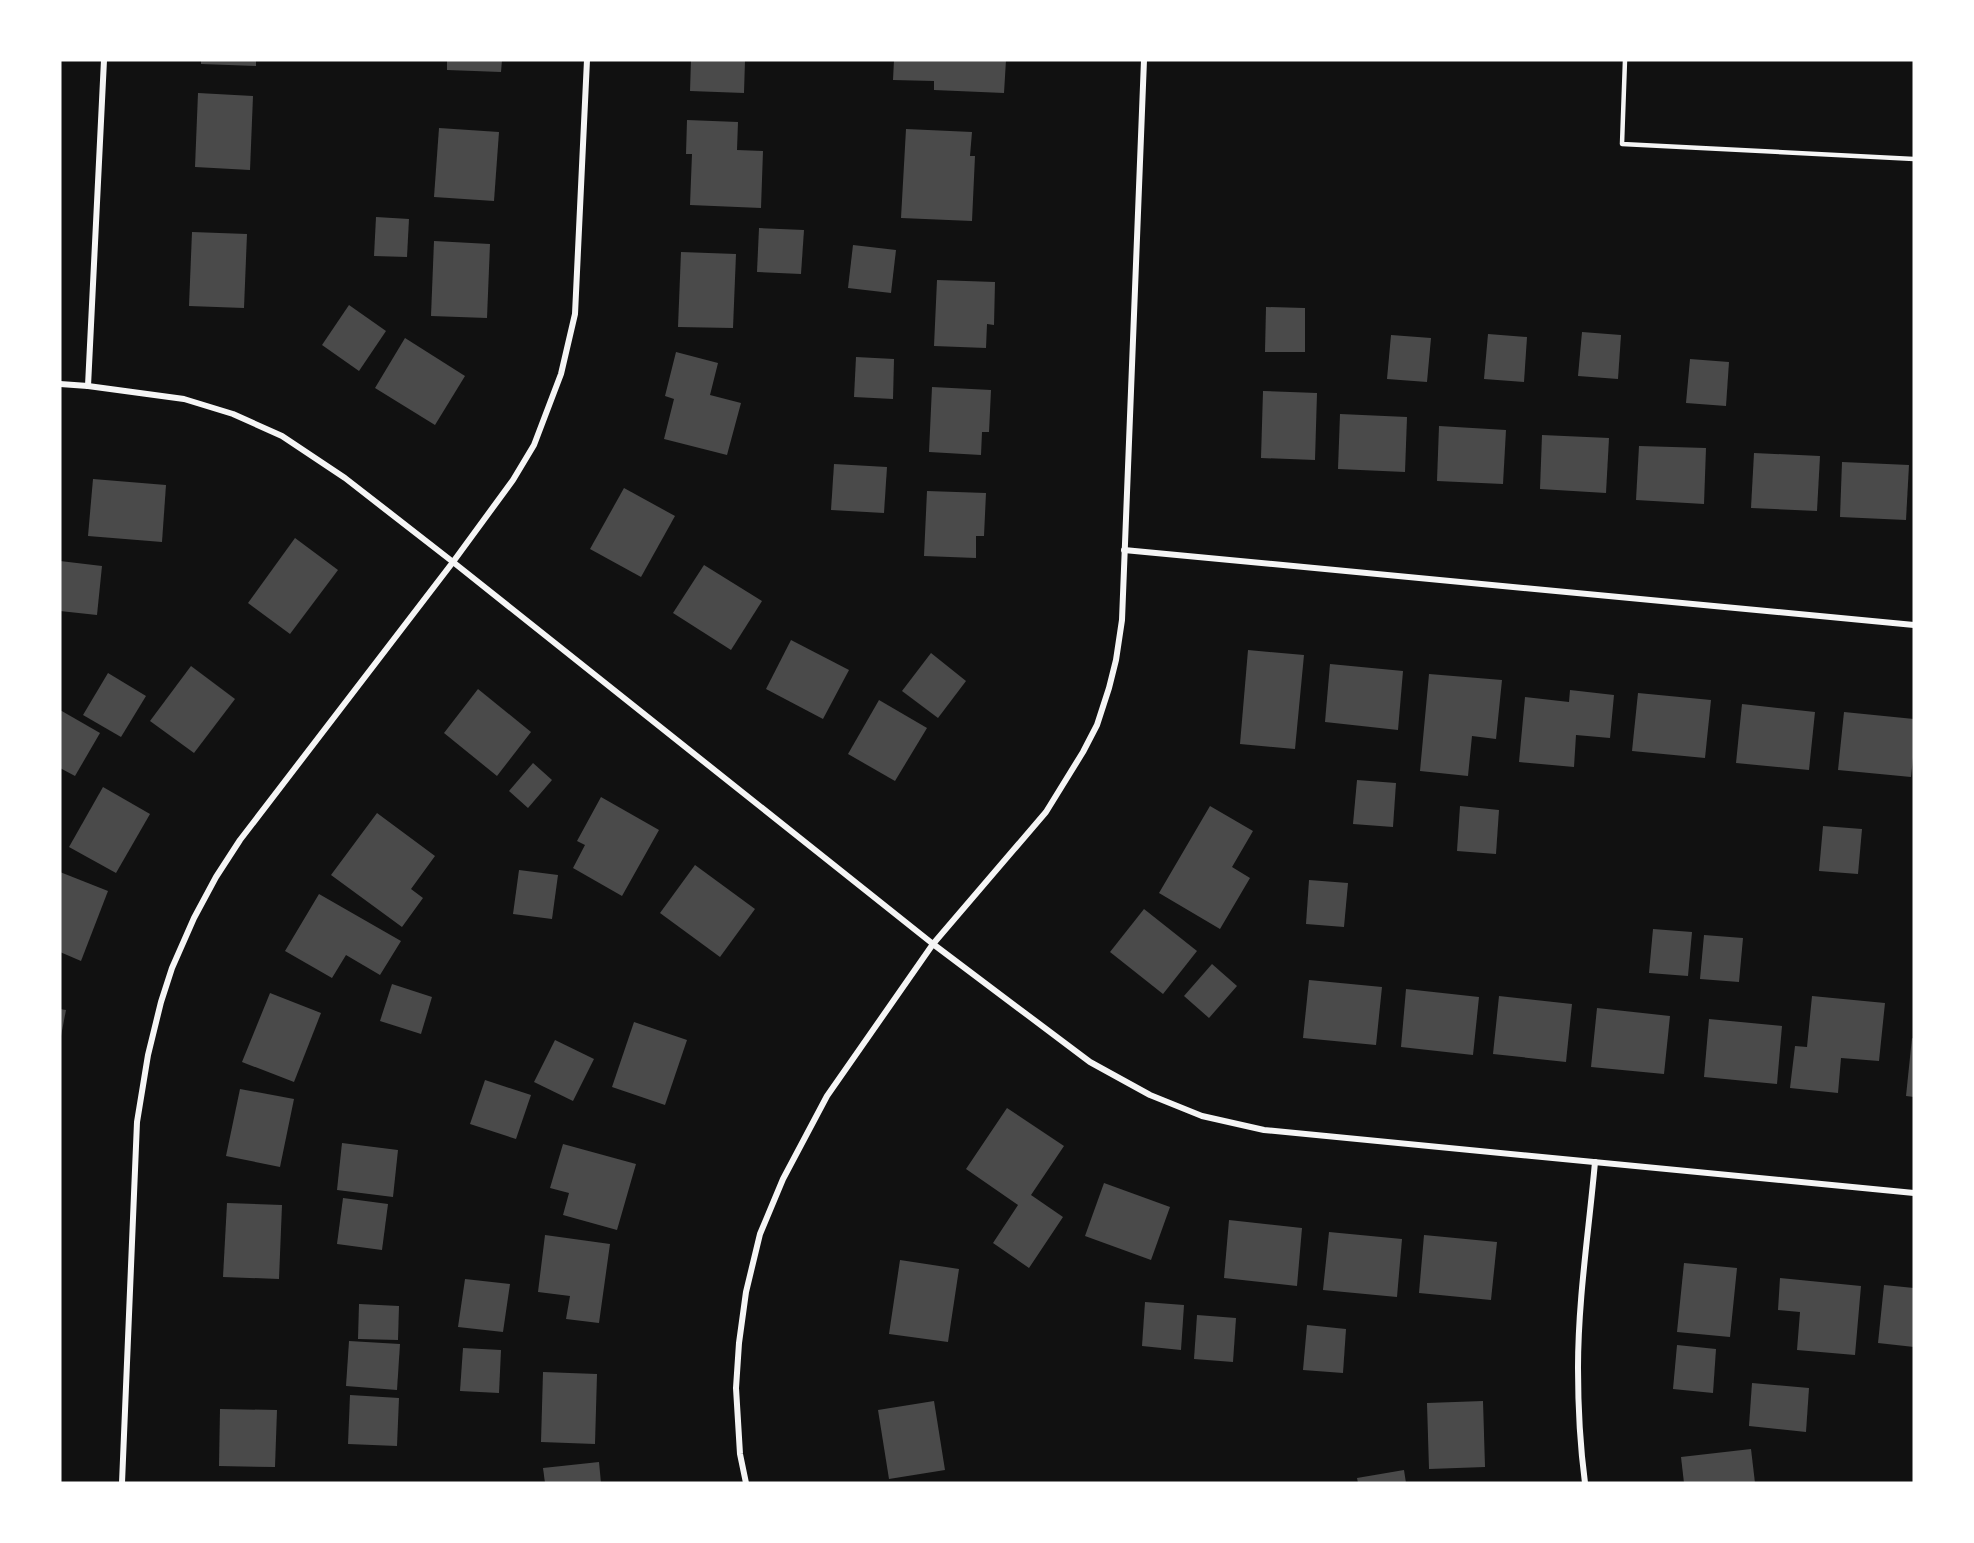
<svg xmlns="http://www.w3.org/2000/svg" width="1974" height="1543" font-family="'Varela Round',sans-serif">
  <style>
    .building { fill: #4a4a4a }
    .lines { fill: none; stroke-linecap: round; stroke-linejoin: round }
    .service { stroke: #f5f5f5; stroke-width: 4.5 }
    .minor { stroke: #f5f5f5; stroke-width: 6 }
  </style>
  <rect width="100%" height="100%" fill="#111"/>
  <g class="building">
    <path d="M201,60H256V66L201,64Z"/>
    <path d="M447,60H502L501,72L447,70Z"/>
    <path d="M691,60H745L744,93L690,91Z"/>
    <path d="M894,60H1006L1004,93L934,90V81L893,80Z"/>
    <path d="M198,93L253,96L250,170L195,167Z"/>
    <path d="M687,120L738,122L737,150L763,151L761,208L690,205L692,154H686Z"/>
    <path d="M439,128L499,132L494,201L434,197Z"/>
    <path d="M906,129L972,132L970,156H975L972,221L901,218Z"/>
    <path d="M376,217L409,219L407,257L374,256Z"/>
    <path d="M759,228L804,230L801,274L757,272Z"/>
    <path d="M192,232L247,234L244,308L189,306Z"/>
    <path d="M434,241L490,244L487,318L431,316Z"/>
    <path d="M853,245L896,250L891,293L848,288Z"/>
    <path d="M681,252L736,254L733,328L678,327Z"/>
    <path d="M937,280L995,282L994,325L987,324L986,348L934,346Z"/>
    <path d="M349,305L386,331L359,371L322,345Z"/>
    <path d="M1266,307L1305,308V352H1265Z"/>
    <path d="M1582,332L1621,335L1618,379L1578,376Z"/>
    <path d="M1488,334L1527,337L1524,382L1484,379Z"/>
    <path d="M1391,335L1431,338L1427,382L1387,379Z"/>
    <path d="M405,338L465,376L435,425L375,388Z"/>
    <path d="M676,352L718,363L710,395L741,403L727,455L664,439L674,399L665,396Z"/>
    <path d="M856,357L894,359L893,399L854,397Z"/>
    <path d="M1690,359L1729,362L1726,406L1686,403Z"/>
    <path d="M932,387L991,390L989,432H982L981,455L929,452Z"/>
    <path d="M1263,391L1317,393L1315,460L1261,458Z"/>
    <path d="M1340,414L1407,417L1405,472L1338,469Z"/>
    <path d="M1439,426L1506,430L1503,484L1437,481Z"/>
    <path d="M1542,435L1609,438L1606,493L1540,489Z"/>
    <path d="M1639,446L1706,448L1704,504L1636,500Z"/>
    <path d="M1754,453L1820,456L1817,511L1751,508Z"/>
    <path d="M1842,462L1909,465L1906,520L1840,517Z"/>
    <path d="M834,464L887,467L884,513L831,510Z"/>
    <path d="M93,479L166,485L162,542L88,536Z"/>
    <path d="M624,488L675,516L641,577L590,549Z"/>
    <path d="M927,491L986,493L984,536H976V558L924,556Z"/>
    <path d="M295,538L338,570L290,634L248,603Z"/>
    <path d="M60,561L102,566L97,615L60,611Z"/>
    <path d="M704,565L762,601L731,650L673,613Z"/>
    <path d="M791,640L849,670L823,719L766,689Z"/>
    <path d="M1248,650L1304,655L1295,749L1240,744Z"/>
    <path d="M931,653L966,681L938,718L902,691Z"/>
    <path d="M1330,664L1403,671L1398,730L1325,722Z"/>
    <path d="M191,666L235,699L194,753L150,721Z"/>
    <path d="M108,673L146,696L121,737L83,715Z"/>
    <path d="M1429,674L1502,680L1496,739L1472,736L1468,776L1420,771Z"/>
    <path d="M478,689L531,732L497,776L444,733Z"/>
    <path d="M1570,690L1614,695L1610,738L1576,735L1574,767L1519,762L1525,697L1569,702Z"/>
    <path d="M1638,693L1711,700L1705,758L1632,751Z"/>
    <path d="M879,700L927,728L895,781L848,754Z"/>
    <path d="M1742,704L1815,712L1809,770L1736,763Z"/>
    <path d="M60,710L100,733L75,776L60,768Z"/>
    <path d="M1844,712L1914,719V748L1911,777L1838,770Z"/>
    <path d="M533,763L552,780L528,808L509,791Z"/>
    <path d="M1357,780L1396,783L1393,827L1353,824Z"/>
    <path d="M103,787L150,814L116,873L69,847Z"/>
    <path d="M601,797L659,830L622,896L573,868L585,845L577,841Z"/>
    <path d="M1210,806L1253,831L1232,867L1250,878L1220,929L1159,893Z"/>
    <path d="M1460,806L1499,810L1496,854L1457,851Z"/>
    <path d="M377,813L435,856L411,889L423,898L402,927L331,875Z"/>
    <path d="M1823,826L1862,829L1858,874L1819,871Z"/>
    <path d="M695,865L755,909L720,957L660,913Z"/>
    <path d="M519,870L558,875L552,919L513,914Z"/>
    <path d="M60,872L108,891L81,961L60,952Z"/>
    <path d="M1309,880L1348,883L1344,927L1306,924Z"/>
    <path d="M319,894L401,941L380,975L346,955L332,978L285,951Z"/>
    <path d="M1144,909L1197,951L1163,994L1110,952Z"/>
    <path d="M1653,929L1692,932L1688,976L1649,973Z"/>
    <path d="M1704,935L1743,938L1739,982L1700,979Z"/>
    <path d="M1212,964L1237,986L1209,1018L1184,996Z"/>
    <path d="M1309,980L1382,987L1376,1045L1303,1038Z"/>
    <path d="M392,984L432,997L421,1034L380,1021Z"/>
    <path d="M1406,989L1479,997L1473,1055L1401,1047Z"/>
    <path d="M270,993L321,1013L294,1082L242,1062Z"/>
    <path d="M1499,996L1572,1004L1566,1062L1493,1054Z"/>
    <path d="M1812,996L1885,1003L1879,1061L1841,1058L1838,1093L1790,1088L1795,1046L1807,1047Z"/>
    <path d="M1597,1008L1670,1016L1664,1074L1591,1067Z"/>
    <path d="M60,1009L66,1010L61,1036H60Z"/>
    <path d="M1709,1019L1782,1026L1777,1084L1704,1077Z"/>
    <path d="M634,1022L687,1040L665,1105L612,1087Z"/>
    <path d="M1912,1038L1914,1039V1097L1906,1096Z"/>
    <path d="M555,1040L594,1059L573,1101L534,1082Z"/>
    <path d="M485,1080L531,1095L516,1139L470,1124Z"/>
    <path d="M240,1089L294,1099L280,1167L226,1156Z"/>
    <path d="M1007,1108L1064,1146L1031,1195L1063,1217L1029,1268L993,1243L1018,1205L966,1169Z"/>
    <path d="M342,1143L398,1150L393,1197L337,1190Z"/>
    <path d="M563,1144L636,1164L617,1230L563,1215L569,1193L550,1188Z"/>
    <path d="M1104,1183L1170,1207L1151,1260L1085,1236Z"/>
    <path d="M343,1198L388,1204L382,1250L337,1244Z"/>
    <path d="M227,1203L282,1205L279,1279L223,1277Z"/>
    <path d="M1229,1220L1302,1228L1297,1286L1224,1278Z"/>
    <path d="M1329,1232L1402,1239L1397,1297L1323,1290Z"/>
    <path d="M545,1235L610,1244L599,1323L566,1319L570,1296L538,1292Z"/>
    <path d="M1424,1235L1497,1242L1491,1300L1419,1293Z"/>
    <path d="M900,1260L959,1269L948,1342L889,1334Z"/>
    <path d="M1684,1263L1737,1268L1730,1337L1677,1332Z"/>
    <path d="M1780,1278L1861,1286L1855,1355L1797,1350L1800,1312L1778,1310Z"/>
    <path d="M465,1279L510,1284L503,1332L458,1327Z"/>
    <path d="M1884,1285L1914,1288V1347L1878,1343Z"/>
    <path d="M1145,1302L1184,1305L1181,1350L1142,1346Z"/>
    <path d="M359,1304L399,1306L398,1340L358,1339Z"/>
    <path d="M1197,1315L1236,1318L1233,1362L1194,1359Z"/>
    <path d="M1307,1325L1346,1329L1343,1373L1303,1370Z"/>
    <path d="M349,1341L400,1344L397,1390L346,1386Z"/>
    <path d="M1677,1345L1716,1349L1713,1393L1673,1389Z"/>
    <path d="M463,1348L501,1350L499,1393L460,1391Z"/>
    <path d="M543,1372L597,1374L595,1444L541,1442Z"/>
    <path d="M1752,1383L1809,1388L1806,1432L1749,1426Z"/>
    <path d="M350,1395L399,1398L397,1446L348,1444Z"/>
    <path d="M934,1401L945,1470L889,1479L878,1410Z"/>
    <path d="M1483,1401L1485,1467L1429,1469L1427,1403Z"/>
    <path d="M220,1409L277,1410L275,1467L219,1466Z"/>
    <path d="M1751,1449L1755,1483H1684L1681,1457Z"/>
    <path d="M599,1462L601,1483H545L543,1468Z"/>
    <path d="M1404,1470L1406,1483H1358L1357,1478Z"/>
  </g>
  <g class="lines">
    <path class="service" d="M1625,60L1622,144L1914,159"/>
    <g class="minor">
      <path d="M60,384L88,386L184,399L233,414L282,436L345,478L453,562L933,944L1090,1062L1150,1095L1202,1116L1264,1130L1914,1193"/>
      <path d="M88,386L104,60"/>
      <path d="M1124,550L1914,625"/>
      <path d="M122,1483L137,1122L148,1055L161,1002L172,968L194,918L216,877L240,840L453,562L513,480L534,445L561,374L575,314L587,60"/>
      <path d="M746,1483L740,1454L736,1388L739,1343L746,1292L760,1234L783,1179L827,1096L933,944L1046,812L1083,752L1097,725L1109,688L1116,660L1122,620L1144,60"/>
      <path d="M1585,1483C1580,1445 1578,1407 1578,1368C1578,1299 1589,1230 1595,1162"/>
    </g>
  </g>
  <rect width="1974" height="1543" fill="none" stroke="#ffffff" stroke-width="123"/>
</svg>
